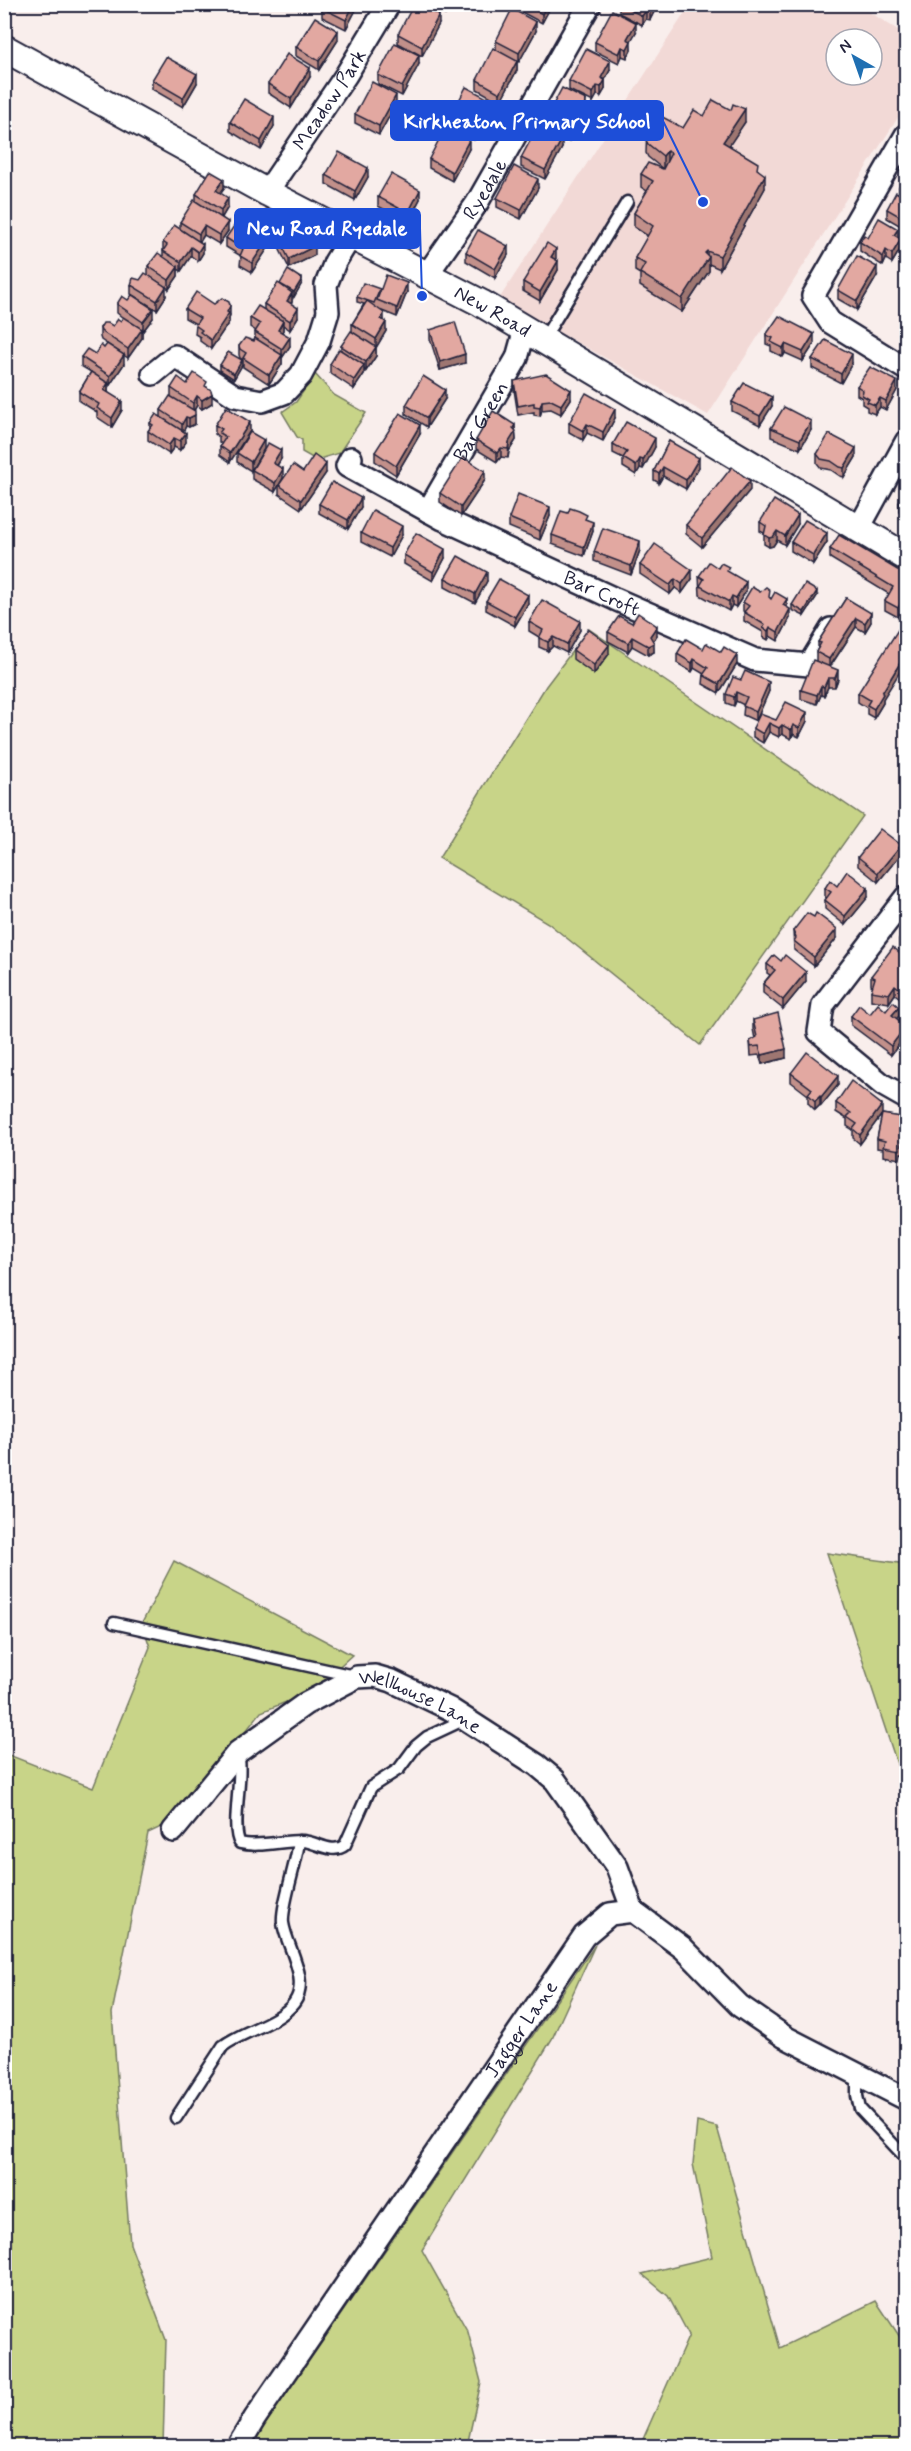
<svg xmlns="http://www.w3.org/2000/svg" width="911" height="2451" font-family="Mynerve,sans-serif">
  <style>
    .built { fill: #f2d9d6; fill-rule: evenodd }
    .green { fill: #c8d488; stroke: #757b62; stroke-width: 1.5 }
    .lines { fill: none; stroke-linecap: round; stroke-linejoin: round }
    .service-casing { stroke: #22223b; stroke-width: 15 }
    .minor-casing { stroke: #22223b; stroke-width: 26 }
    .tertiary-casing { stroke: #22223b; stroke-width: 30 }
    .service { stroke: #fff; stroke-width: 10 }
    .minor { stroke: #fff; stroke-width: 21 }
    .tertiary { stroke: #fff; stroke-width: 26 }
    .wall { fill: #c2908a; stroke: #22223b; stroke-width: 1.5 }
    .shaded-wall { fill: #9e7671; stroke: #22223b; stroke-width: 1.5 }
    .building { fill: #e2a8a1; stroke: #22223b; stroke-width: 1.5 }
    .labels { text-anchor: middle; stroke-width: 4.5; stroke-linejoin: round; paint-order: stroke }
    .street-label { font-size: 20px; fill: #22223b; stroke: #fff }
    .leader { fill: none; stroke: #1d4ed8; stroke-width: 2 }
    .callout-dot { fill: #1d4ed8; stroke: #fff; stroke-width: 2 }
    .callout { fill: #1d4ed8; stroke: #1d4ed8; stroke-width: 2 }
    .callout-label { font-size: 21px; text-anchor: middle; font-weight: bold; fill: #fff }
  </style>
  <rect width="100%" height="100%" fill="#f9eeec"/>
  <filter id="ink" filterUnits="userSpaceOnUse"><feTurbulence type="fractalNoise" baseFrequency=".0167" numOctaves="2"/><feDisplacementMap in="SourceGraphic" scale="12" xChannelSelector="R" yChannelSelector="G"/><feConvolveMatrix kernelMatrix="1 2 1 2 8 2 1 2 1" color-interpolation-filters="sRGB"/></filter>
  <g filter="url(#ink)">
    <path class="built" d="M690,5H858L906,35V105L708,415L499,299ZM836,39H872V75H836Z"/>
    <g class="green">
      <path d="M315,374L334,395L366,413L339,453L316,460L302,452V440L297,437L282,412L296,402Z"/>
      <path d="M589,629L863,816L700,1045L548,923L439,858L546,686Z"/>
      <path d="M827,1553L906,1564V1791Z"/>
      <path d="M174,1561L352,1655L311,1692L261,1712L174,1821L148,1833L112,2013L130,2244L166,2340L163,2446H5L4,1753L93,1788L150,1647L142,1623Z"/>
      <path d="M595,1945L552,2039L422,2250L468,2332L481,2382L467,2446H278L256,2438Z"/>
      <path d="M697,2122L717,2127L780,2348L876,2301L906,2346V2446H640L689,2335L668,2296L642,2274L712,2257L693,2164Z"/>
    </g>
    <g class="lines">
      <g class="service-casing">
        <g id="service">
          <path d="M543,340L627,202"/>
          <path d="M114,1623L354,1676"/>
          <path d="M238,1753C244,1776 230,1828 240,1843C259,1848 284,1840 303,1841C317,1842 333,1855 345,1845L371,1787L399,1769L416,1746L427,1737L459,1722L463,1717"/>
          <path d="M857,2075V2096L860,2109L906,2158"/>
          <path d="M176,2118L223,2046C244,2030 278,2024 294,2003C311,1980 286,1946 283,1923C281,1906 297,1862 299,1841"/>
        </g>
      </g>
      <g class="minor-casing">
        <g id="minor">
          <path d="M906,135L813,296L830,322L906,369"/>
          <path id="s1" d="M268,193L275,180L346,75L389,4"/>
          <path id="s2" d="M426,276L477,203L590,4"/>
          <path d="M153,374L175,356L235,396L262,401L284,393L301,375L319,341L328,312L326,285L335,262L351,236"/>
          <path id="s3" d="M351,458L347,466L443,519L615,599L755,660L809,665L831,629"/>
          <path id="s4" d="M428,511L517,358L525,329"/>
          <path d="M859,528L906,442"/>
          <path d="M906,897L823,1005L819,1032L883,1085L906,1098"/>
          <path id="s5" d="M173,1831L238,1752L305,1704L357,1677L375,1676L392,1681L450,1709L537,1765L555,1780L617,1867L633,1911"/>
          <path id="s6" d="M238,2446L255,2418L584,1936L610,1914L633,1911L683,1948L740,2006L785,2037L906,2099"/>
        </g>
      </g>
      <g class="tertiary-casing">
        <g id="tertiary">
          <path id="s7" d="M4,48L268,193L481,303L906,557"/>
        </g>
      </g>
      <use href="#service" class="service"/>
      <use href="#minor" class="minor"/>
      <use href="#tertiary" class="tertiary"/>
    </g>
    <g class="wall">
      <path d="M323,4H359L346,29L322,17V8Z"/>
      <path d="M425,4H450L445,15Z"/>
      <path d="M518,4H552L542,23L518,10Z"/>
      <path d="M619,4H658L650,20L646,19L642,25L619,13Z"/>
      <path d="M439,24L422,56L398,43V34Z"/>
      <path d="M536,31L519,62L517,61V70L500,102L477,89V80L496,50V41Z"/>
      <path d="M636,32L630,41L631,50L627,58L622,56L619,63L595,51V42Z"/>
      <path d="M338,40L319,70L296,56V47Z"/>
      <path d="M419,64L402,96L378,84V75Z"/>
      <path d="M610,70L605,80V89L601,96L597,95L593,102L569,90V81Z"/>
      <path d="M310,77L291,108L268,93V84Z"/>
      <path d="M152,80L197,83L183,107L152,89Z"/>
      <path d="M396,104L379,135L355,123V114Z"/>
      <path d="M491,109L474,140L450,127V118Z"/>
      <path d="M586,109L585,112L587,124L581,128L577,126L569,141L545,129V120Z"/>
      <path d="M704,116L745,122L729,145L758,170L765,188L720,269L709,264V271L682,312L640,286V274L635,271V258L648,236L634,227V213L647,191L641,187V174L663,169L648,157L646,153L647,126L683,128Z"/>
      <path d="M230,122L274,126L261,150L230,131Z"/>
      <path d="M562,148L545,179L521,167V158Z"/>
      <path d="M469,149L452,181L429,168V159Z"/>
      <path d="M326,175L368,177L355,200L326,184Z"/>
      <path d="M906,175V229L887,218V209L899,194V187Z"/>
      <path d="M224,188L220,193L228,207L222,217L228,231L219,244L204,235L200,242L203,253L198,261L191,256L181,271L178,269V276L169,289L148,275V266L163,257V242L180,229V222L196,201V194Z"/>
      <path d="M538,188L521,219L497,207V198Z"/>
      <path d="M378,197L420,199L408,222L378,206Z"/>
      <path d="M280,229L292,234L315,255L289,268L280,250Z"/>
      <path d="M249,231L274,239L252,272L240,265L241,256L226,247V238Z"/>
      <path d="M868,238H898L901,248L892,263L886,259L883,266L860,251V242Z"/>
      <path d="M466,252L508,255L495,278L466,261Z"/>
      <path d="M556,258L555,260L558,270L540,301L523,291V282Z"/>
      <path d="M877,276L857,310L838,299V290Z"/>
      <path d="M302,283L294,297L292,296V302L291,304L298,317L290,330L283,325V330L282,332L290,346L282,358V357V364L269,384L243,367V360L240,358L239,355V346L254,341L255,338V332L256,331L250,327V318L264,310V304L280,285Z"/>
      <path d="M131,285L166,296L157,310L131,294Z"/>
      <path d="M407,292L397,317L382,311L386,331L376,347V356L366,371L364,369V374L354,389L330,373V364L341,351V346L352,332V324L364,304L357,302V297L380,293Z"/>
      <path d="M117,304L153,318L143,331L142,330V338L128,358L101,340L100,337V328L113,326L121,321L123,318L117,313Z"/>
      <path d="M185,309L230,315L229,318V322L211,349L200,341V337L195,334L196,324L185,318Z"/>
      <path d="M430,330L465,363L440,370L430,339Z"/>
      <path d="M766,335L814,344L803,361L785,353L783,357L771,351V346L766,344Z"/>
      <path d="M95,354L124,364L110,385L108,383V392L122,410L112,427L97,417V412L79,401V392L91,372L81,366V357Z"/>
      <path d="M812,359L852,363L841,383L812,368Z"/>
      <path d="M220,365H242L234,379L220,370Z"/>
      <path d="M514,381L571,399L561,414L551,409L542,410L540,416L534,415V412L518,415L514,390Z"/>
      <path d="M857,386L897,390L886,410L880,407L875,414L867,411V407L862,404V398L857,395Z"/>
      <path d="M207,387L212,403L202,409L197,405L194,411L195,424L189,427L186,426L183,432L186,442L180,450L174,447L169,454L148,440V431L150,428V423L161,417V410L171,396V388Z"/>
      <path d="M445,399L427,427L406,414V405Z"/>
      <path d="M732,402L772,406L760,425L732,411Z"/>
      <path d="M615,418L603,441L587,433L583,440L569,432V423Z"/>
      <path d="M215,425L250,431L230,462L220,455V446L222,444L219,442V437L215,434Z"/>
      <path d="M771,428L811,430L800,449L771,437Z"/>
      <path d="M515,430L516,440L509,451L508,458L501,457L497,462L476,449V440Z"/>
      <path d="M420,434L396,475L375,461V452Z"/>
      <path d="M669,441L699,467L686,489L663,476L659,483L654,480V471Z"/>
      <path d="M613,444L655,447L643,469L640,468L636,475L623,467V458L613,453Z"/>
      <path d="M264,449L251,471L237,462V453Z"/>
      <path d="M817,454L856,457L844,477L840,476L831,470L821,468L817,463Z"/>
      <path d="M281,459L277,466L283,478L275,492L252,479V470Z"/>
      <path d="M303,472L326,473L301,509L279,494V485Z"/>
      <path d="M485,480L461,516L440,502V493Z"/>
      <path d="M906,489V515L899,511V502Z"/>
      <path d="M750,490L702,547L686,534V525Z"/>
      <path d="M319,504L361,507L348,529L319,513Z"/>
      <path d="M550,516L540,540L509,527V518Z"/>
      <path d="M587,520L593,531L584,556L552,544V535Z"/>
      <path d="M760,522L798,524L785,545L777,540L773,546L769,547L764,544V533L760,531Z"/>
      <path d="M361,533L402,535L390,557L361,542Z"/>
      <path d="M791,542H827L813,564L791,551Z"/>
      <path d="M830,549L906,575L898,617L885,610V601L889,594L830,558Z"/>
      <path d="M640,550L631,575L594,561V552Z"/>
      <path d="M404,555L445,558L433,581L404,564Z"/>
      <path d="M640,565L692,579L682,593L675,588L670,594L640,574Z"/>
      <path d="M718,568L729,573L746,591L736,607L732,605L729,611L700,595L699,576Z"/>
      <path d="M445,578L487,581L475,603L445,587Z"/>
      <path d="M817,596L804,616L792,610V605Z"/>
      <path d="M770,598L787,607L790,618L778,641L770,636L768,640L763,637V632L744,621V612L743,611V602Z"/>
      <path d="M846,598L871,622L865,632L856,627L830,667L838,679L835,687H828L824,696L821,695L817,704L801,699V690L816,661V652L818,648V642Z"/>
      <path d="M486,601L528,604L515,626L486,610Z"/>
      <path d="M529,622L580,630L567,653L553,646L548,651L539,647V637L529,631Z"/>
      <path d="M632,623L657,635L653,641L654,652L648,655L632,646L628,652L608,641V632Z"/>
      <path d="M703,649L737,664L719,693L703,684L704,674L694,668L692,672L677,663V654Z"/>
      <path d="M573,650L609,654L594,674L573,659Z"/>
      <path d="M741,680L769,691L756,721L743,715L744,705L736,701L734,706L726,703V694Z"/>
      <path d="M858,693L883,699V703L874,718L867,714V708L858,702Z"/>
      <path d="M776,720L807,721L799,737L793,734L791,739L782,734L779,737L769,732L763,743L753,737V728Z"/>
      <path d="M901,854L878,882L858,866V857Z"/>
      <path d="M837,886L868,897L845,925L825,909V900L827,898L825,897V888Z"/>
      <path d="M906,930V955L899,949V940Z"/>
      <path d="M793,931L837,938L814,966L794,950Z"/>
      <path d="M906,958V991L900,998L895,994L889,1003L871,1000V991L873,986L871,985V976Z"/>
      <path d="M781,961L806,981L783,1009L763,993V984L770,975L767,973V964Z"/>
      <path d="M886,1011L899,1016L897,1018L906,1035L891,1055L851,1025V1016L870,1014Z"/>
      <path d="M753,1020L786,1058L762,1064L759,1055L751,1056L750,1041L755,1039L753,1029Z"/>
      <path d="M791,1073L838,1085L821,1106L820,1105L815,1110L808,1103V1095L791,1082Z"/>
      <path d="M836,1103L882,1114L906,1118V1154L901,1153L900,1159L883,1156V1149L877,1148V1139L882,1114L860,1144L853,1138V1130L847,1126V1119L836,1112Z"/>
    </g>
    <g class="shaded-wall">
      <path d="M354,4H359L346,29V20Z"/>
      <path d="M445,4H450L445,15Z"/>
      <path d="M547,4H552L542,23V14Z"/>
      <path d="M653,4H658L650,20V11Z"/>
      <path d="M646,10V19L642,25V16Z"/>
      <path d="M439,15V24L422,56V47Z"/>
      <path d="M536,22V31L519,62V53Z"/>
      <path d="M636,23V32L627,48V39Z"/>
      <path d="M338,31V40L319,70V61Z"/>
      <path d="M631,41V50L627,58V49Z"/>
      <path d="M622,47V56L619,63V54Z"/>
      <path d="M419,55V64L402,96V87Z"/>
      <path d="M517,61V70L500,102V93Z"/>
      <path d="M610,61V70L601,87V78Z"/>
      <path d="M310,68V77L291,108V99Z"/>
      <path d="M197,74V83L183,107V98Z"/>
      <path d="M605,80V89L601,96V87Z"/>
      <path d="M597,86V95L593,102V93Z"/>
      <path d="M396,95V104L379,135V126Z"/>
      <path d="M491,100V109L474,140V131Z"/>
      <path d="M586,100V109L583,117L587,115V124L581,128V119L583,109Z"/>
      <path d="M745,109V122L723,155V142Z"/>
      <path d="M274,117V126L261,150V141Z"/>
      <path d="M577,117V126L569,141V132Z"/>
      <path d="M562,139V148L545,179V170Z"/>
      <path d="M469,140V149L452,181V172Z"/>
      <path d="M667,151V164L663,169V156Z"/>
      <path d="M368,168V177L355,200V191Z"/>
      <path d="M765,175V188L720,269V256Z"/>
      <path d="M224,179V188L216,199V190Z"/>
      <path d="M538,179V188L521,219V210Z"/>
      <path d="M420,190V199L408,222V213Z"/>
      <path d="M228,198V207L221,219V210Z"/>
      <path d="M228,222V231L219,244V235Z"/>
      <path d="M204,226V235L199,243V234Z"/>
      <path d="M898,229V238L894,235Z"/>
      <path d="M274,230V239L252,272V263Z"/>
      <path d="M901,239V248L892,263V254Z"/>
      <path d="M203,244V253L198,261V252Z"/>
      <path d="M315,246V255L289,268V259Z"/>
      <path d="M508,246V255L495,278V269Z"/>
      <path d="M191,247V256L181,271V262Z"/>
      <path d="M556,249V258L551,266V257Z"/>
      <path d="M886,250V259L883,266V257Z"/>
      <path d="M707,251V259L709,257V271L682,312V299Z"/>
      <path d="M558,261V270L540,301V292Z"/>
      <path d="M178,267V276L169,289V280Z"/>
      <path d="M877,267V276L857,310V301Z"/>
      <path d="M302,279V283L294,297V292Z"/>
      <path d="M407,283V292L397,317V308Z"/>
      <path d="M166,287V296L157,310V301Z"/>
      <path d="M292,293V302L287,310V301Z"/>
      <path d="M230,306V315L229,318V322L211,349V340Z"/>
      <path d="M298,308V317L290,330V321Z"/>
      <path d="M153,309V318L143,331V322Z"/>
      <path d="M384,313V322L381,319Z"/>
      <path d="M283,321V330L278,339V330Z"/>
      <path d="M386,322V331L376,348V339Z"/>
      <path d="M142,329V338L128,358V349Z"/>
      <path d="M814,334V344L803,361V352Z"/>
      <path d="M290,337V346L282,358V349Z"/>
      <path d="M785,344V353L783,357V348Z"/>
      <path d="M376,347V356L366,371V362Z"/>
      <path d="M465,354V363L440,370V362Z"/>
      <path d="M852,354V363L841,383V374Z"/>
      <path d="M124,355V364L110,385V376Z"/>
      <path d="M282,355V364L269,384V375Z"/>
      <path d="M242,360V365L234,379V374Z"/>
      <path d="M364,365V374L354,389V380Z"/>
      <path d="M897,381V390L886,410V401Z"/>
      <path d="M108,383V392L104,399V390Z"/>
      <path d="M445,390V399L427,427V418Z"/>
      <path d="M571,390V399L561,414V405Z"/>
      <path d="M212,394V403L202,409V400Z"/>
      <path d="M197,396V405L193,412V403Z"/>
      <path d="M772,397V406L760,425V416Z"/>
      <path d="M880,398V407L875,414V405Z"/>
      <path d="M122,401V410L112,427V418Z"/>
      <path d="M542,401V410L540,416V407Z"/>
      <path d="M615,409V418L603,441V432Z"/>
      <path d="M195,415V424L189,427V418Z"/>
      <path d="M186,417V426L182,433V424Z"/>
      <path d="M811,421V430L800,449V440Z"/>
      <path d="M250,422V431L230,462V453Z"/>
      <path d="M587,424V433L583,440V431Z"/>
      <path d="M420,425V434L396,475V466Z"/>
      <path d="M515,425L516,440L509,451L508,458L509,442L513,428Z"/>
      <path d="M186,433V442L180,450V441Z"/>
      <path d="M174,438V447L169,454V445Z"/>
      <path d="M655,438V447L643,469V460Z"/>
      <path d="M264,440V449L251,471V462Z"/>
      <path d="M501,448V457L497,462V453Z"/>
      <path d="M856,448V457L844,477V468Z"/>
      <path d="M281,450V459L273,472V463Z"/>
      <path d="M699,458V467L686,489V480Z"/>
      <path d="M640,459V468L636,475V466Z"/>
      <path d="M326,464V473L301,509V500Z"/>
      <path d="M663,467V476L659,483V474Z"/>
      <path d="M283,469V478L275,492V483Z"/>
      <path d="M485,471V480L461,516V507Z"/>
      <path d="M750,481V490L702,547V538Z"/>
      <path d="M361,498V507L348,529V520Z"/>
      <path d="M550,507V516L540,540V531Z"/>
      <path d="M798,515V524L785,545V536Z"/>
      <path d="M593,522V531L584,556V547Z"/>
      <path d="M402,526V535L390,557V548Z"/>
      <path d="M777,531V540L773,546L769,547V538Z"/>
      <path d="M827,533V542L813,564V555Z"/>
      <path d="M640,541V550L631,575V566Z"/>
      <path d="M445,549V558L433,581V572Z"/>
      <path d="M692,570V579L682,593V584Z"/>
      <path d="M487,572V581L475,603V594Z"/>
      <path d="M675,579V588L670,594V585Z"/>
      <path d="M746,582V591L736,607V598Z"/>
      <path d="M817,591V596L804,616V612Z"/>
      <path d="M528,595V604L515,626V617Z"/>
      <path d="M906,595V604L898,617V608Z"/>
      <path d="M732,596V605L729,611V602Z"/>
      <path d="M787,599V608L783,605Z"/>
      <path d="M790,609V618L778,641V632Z"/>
      <path d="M871,613V622L865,632V623Z"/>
      <path d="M856,618V627L829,668V659Z"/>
      <path d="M580,621V630L567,653V644Z"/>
      <path d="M657,626V635L651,644L654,643V652L648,655V646L650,636Z"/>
      <path d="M770,627V636L768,640V631Z"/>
      <path d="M553,637V646L548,651V642Z"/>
      <path d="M632,637V646L628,652V643Z"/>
      <path d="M609,645V654L594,674V665Z"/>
      <path d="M906,653V662L883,699V703L874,718V709L882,693Z"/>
      <path d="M737,655V664L719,693V684Z"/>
      <path d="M694,659V668L692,672V663Z"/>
      <path d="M838,670V679L835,687V678Z"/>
      <path d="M828,678V687L824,696V687Z"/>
      <path d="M769,682V691L756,721V712Z"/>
      <path d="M821,686V695L817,704V695Z"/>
      <path d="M736,692V701L734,706V697Z"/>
      <path d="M807,712V721L799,737V728Z"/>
      <path d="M769,723V732L763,743V734Z"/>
      <path d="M782,725V734L779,737V728Z"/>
      <path d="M793,725V734L791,739V730Z"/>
      <path d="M901,845V854L878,882V873Z"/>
      <path d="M868,888V897L845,925V916Z"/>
      <path d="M837,929V938L814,966V957Z"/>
      <path d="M806,972V981L783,1009V1000Z"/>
      <path d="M906,972V991L900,998V989L902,977Z"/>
      <path d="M895,985V994L889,1003V994Z"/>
      <path d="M899,1007V1016L892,1024V1015Z"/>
      <path d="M906,1026V1035L891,1055V1046Z"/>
      <path d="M786,1049V1058L762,1064V1055Z"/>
      <path d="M838,1076V1085L821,1106V1097Z"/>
      <path d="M820,1096V1105L815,1110V1101Z"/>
      <path d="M882,1105V1114L860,1144V1135Z"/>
    </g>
    <g class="building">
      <path d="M323,4H354L346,20L322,8Z"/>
      <path d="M414,4H419L439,15L422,47L398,34Z"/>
      <path d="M525,4H547L542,14Z"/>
      <path d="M620,4H653L650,11L646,10L642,16Z"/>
      <path d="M512,9L536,22L519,53L496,41Z"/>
      <path d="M612,10L636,23L627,39L631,41L627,49L622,47L619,54L595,42Z"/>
      <path d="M315,17L338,31L319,61L296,47Z"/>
      <path d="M395,43L419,55L402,87L378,75Z"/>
      <path d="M493,48L517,61L500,93L477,80Z"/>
      <path d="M586,49L610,61L601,78L605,80L601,87L597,86L593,93L569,81Z"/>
      <path d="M287,54L310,68L291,99L268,84Z"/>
      <path d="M166,57L197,74L183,98L152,80Z"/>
      <path d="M372,82L396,95L379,126L355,114Z"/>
      <path d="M466,87L491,100L474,131L450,118Z"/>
      <path d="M562,88L586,100L583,109L587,115L581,119L577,117L569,132L545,120Z"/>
      <path d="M244,99L274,117L261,141L230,122Z"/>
      <path d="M713,100L731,110L733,104L745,109L723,142L758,163L757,169L765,175L720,256L707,251L705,253L709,257L682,299L640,273L645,264L635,258L653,226L634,213L653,181L641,174L648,163L663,169L671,153L667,151L663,156L648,144L646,140L651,129L647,126L655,113L683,128L694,110L704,116Z"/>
      <path d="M538,126L562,139L545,170L521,158Z"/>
      <path d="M445,128L469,140L452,172L429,159Z"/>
      <path d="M339,152L368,168L355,191L326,175Z"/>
      <path d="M514,166L538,179L521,210L497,198Z"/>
      <path d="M210,171L224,179L216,190L228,198L221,210L196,194Z"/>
      <path d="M391,174L420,190L408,213L378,197Z"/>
      <path d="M906,175V191L899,187Z"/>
      <path d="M896,192L906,198V220L887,209Z"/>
      <path d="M194,200L228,222L219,235L204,226L199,234L180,222Z"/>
      <path d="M879,218L898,229L894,235L901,239L892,254L886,250L883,257L860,242L864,235L868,238Z"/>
      <path d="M255,222L262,227L265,223L274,230L252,263L240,256L243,249L226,238L236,223L249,231Z"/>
      <path d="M174,225L203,244L198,252L191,247L181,262L163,251L167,245L163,242Z"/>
      <path d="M284,226L289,228L292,234L305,228L315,246L289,259L280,241V229Z"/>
      <path d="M478,230L508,246L495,269L466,252Z"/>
      <path d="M547,243L556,249L551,257L558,261L540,292L523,282Z"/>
      <path d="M158,253L178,267L169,280L148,266Z"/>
      <path d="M857,256L877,267L857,301L838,290Z"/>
      <path d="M288,270L302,279L294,292L280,284Z"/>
      <path d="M145,273L166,287L157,301L131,285L133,278L140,280Z"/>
      <path d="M386,275L407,283L397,308L377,300Z"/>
      <path d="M278,283L292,293L287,301L298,308L290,321L264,304Z"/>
      <path d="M363,283L380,289L374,303L357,297Z"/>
      <path d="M196,292L214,304L222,298L229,302L230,306L227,312L229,313L211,340L200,332L202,330L195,325L200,318L185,309Z"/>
      <path d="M132,295L153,309L143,322L117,304L122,296L128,300Z"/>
      <path d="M367,301L384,313L381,319L386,322L376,339L352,324Z"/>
      <path d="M258,306L283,321L278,330L290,337L282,349L255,332L260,324L250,318Z"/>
      <path d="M779,316L814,334L803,352L785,344L783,348L771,342L773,338L766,335Z"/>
      <path d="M123,317L142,329L128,349L101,331L100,328L103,323H108L113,326L118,319L121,321Z"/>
      <path d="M455,322L465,354L440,362L430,330Z"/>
      <path d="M351,331L376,347L366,362L341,346Z"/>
      <path d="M245,338L254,341L255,338L282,355L269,375L243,358L246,353L240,349L239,346Z"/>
      <path d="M825,340L852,354L841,374L812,359Z"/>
      <path d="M107,344L124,355L110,376L81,357L87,349L95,354L101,345L104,348Z"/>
      <path d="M339,349L364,365L354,380L330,364Z"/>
      <path d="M228,352L242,360L234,374L220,365Z"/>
      <path d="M870,367L897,381L886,401L880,398L875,405L867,402L869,399L862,395L863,390L857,386Z"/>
      <path d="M91,372L108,383L104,390L122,401L112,418L97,408L99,404L79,392Z"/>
      <path d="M194,373L207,382L205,386L211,390L212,394L202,400L197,396L193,403L171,388L178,377L187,384Z"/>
      <path d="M546,374L571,390L561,405L551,400L542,401L540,407L534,406V403L518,406L514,381Z"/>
      <path d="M423,376L445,390L427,418L406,405Z"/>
      <path d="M744,383L772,397L760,416L732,402Z"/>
      <path d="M586,393L615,409L603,432L587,424L583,431L569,423Z"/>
      <path d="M170,396L195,411V415L189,418L186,417L182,424L161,410Z"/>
      <path d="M226,407L250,422L230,453L220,446L226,437L219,433L222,429L215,425Z"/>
      <path d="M784,407L811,421L800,440L771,428Z"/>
      <path d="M493,411L515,425L513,428L516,431L509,442L508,449L501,448L497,453L476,440Z"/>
      <path d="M400,413L420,425L396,466L375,452Z"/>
      <path d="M156,414L186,433L180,441L174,438L169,445L148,431L153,425L150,423Z"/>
      <path d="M626,422L655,438L643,460L640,459L636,466L623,458L627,452L613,444Z"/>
      <path d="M250,432L264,440L251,462L237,453Z"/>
      <path d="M829,434L856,448L844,468L840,467L831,461L821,459L817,454Z"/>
      <path d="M669,441L699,458L686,480L663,467L659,474L654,471Z"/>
      <path d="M268,443L281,450L273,463L283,469L275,483L252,470Z"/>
      <path d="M314,455L326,464L301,500L279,485L293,465L303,472Z"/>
      <path d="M463,457L485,471L461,507L440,493Z"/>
      <path d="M732,467L750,481L702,538L686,525Z"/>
      <path d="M332,482L361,498L348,520L319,504Z"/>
      <path d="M906,489V506L899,502Z"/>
      <path d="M518,494L550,507L540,531L509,518Z"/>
      <path d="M774,500L798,515L785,536L777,531L773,537L769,538L764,535L766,526L760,522Z"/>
      <path d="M570,508L579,511L587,515L585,519L593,522L584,547L552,535L561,511L568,513Z"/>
      <path d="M373,510L402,526L390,548L361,533Z"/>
      <path d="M805,520L827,533L813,555L791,542Z"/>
      <path d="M603,528L640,541L631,566L594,552Z"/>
      <path d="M416,533L445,549L433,572L404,555Z"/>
      <path d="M839,535L906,575V595L898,608L885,601L893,587L830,549Z"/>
      <path d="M655,544L692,570L682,584L675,579L670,585L640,565Z"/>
      <path d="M458,556L487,572L475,594L445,578Z"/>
      <path d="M709,562L718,568L721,563L729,567L727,571L746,582L736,598L732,596L729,602L700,586L704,579L699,576Z"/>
      <path d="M499,579L528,595L515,617L486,601Z"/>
      <path d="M805,584L817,591L804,612L792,605Z"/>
      <path d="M752,587L760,592L766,587L770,590L769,597L771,599L775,592L787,599L783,605L790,609L778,632L770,627L768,631L763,628L765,625L744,612L749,606L743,602Z"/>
      <path d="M846,598L871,613L865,623L856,618L829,659L816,652L821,643L818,642Z"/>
      <path d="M542,600L580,621L567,644L553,637L548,642L539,638L543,630L529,622Z"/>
      <path d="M638,613L657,626L650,636L654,643L648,646L632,637L628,643L608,632L619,616L632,623Z"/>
      <path d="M906,617V653L882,693L883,694L874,709L867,705L870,700L858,693Z"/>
      <path d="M588,629L609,645L594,665L573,650Z"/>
      <path d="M686,639L703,649L706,643L721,652L724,647L737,655L719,684L703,675L708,668L694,659L692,663L677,654Z"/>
      <path d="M813,660L838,670L835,678H828L824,687L821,686L817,695L801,690Z"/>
      <path d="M745,671L769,682L756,712L743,706L747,697L736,692L734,697L726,694L733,677L741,680Z"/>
      <path d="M786,702L807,712L799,728L793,725L791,730L782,725L779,728L769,723L763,734L753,728L760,714L776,720Z"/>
      <path d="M880,829L901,845L878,873L858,857Z"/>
      <path d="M847,871L868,888L845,916L825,900L831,892L825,888L830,880L837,886Z"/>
      <path d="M807,913L814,917L816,913L837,929L814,957L794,941L796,938L793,931Z"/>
      <path d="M906,930V946L899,940Z"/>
      <path d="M893,947L906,958V972L902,977L906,982L900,989L895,985L889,994L871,991L875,978L871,976Z"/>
      <path d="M774,955L781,961L785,955L806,972L783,1000L763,984L775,970L767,964Z"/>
      <path d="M893,1002L899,1007L892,1015L906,1026L891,1046L851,1016L859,1005L870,1014L878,1004L886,1011Z"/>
      <path d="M778,1013L786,1049L762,1055L759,1046L751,1047L750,1041L757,1037L753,1020Z"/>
      <path d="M807,1052L838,1076L821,1097L820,1096L815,1101L808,1094L812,1089L791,1073Z"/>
      <path d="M851,1081L882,1105L860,1135L853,1129L857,1124L847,1117L851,1113L836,1103Z"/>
      <path d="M882,1114L906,1118V1145L901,1144L900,1150L883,1147L885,1141L877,1139Z"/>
    </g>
  </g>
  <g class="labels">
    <g class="street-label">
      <text dy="7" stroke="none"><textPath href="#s1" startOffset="112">Meadow Park</textPath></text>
      <text dy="7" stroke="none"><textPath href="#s2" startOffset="105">Ryedale</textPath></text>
      <text dy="7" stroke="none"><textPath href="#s7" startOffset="555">New Road</textPath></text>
      <text dy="7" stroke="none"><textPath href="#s4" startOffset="104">Bar Green</textPath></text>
      <text dy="7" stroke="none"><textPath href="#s3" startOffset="294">Bar Croft</textPath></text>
      <text dy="7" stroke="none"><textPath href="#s5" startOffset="312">Wellhouse Lane</textPath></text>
      <text dy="7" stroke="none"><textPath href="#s6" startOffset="504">Jagger Lane</textPath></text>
    </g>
  </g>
  <path class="leader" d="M703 202L663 121M422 296L420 228"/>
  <g class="callout-dot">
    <circle cx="703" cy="202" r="6"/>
    <circle cx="422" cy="296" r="6"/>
  </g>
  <g class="callout">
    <rect x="391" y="101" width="272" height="39" rx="6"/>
    <rect x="235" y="209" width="185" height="39" rx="6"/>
  </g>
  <g class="callout-label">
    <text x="527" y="128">Kirkheaton Primary School</text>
    <text x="327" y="235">New Road Ryedale</text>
  </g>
  <rect width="911" height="2451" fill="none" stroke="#fff" stroke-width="24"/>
  <rect x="12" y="12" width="887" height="2427" fill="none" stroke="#22223b" stroke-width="2" filter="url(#ink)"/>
  <g transform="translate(854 57) rotate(320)"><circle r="28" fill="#ffffff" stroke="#a7a7b1" stroke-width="1.5"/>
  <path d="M0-4.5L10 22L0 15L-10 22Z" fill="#1f6fb2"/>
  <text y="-9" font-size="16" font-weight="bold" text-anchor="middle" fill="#22223b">N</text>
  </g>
</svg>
